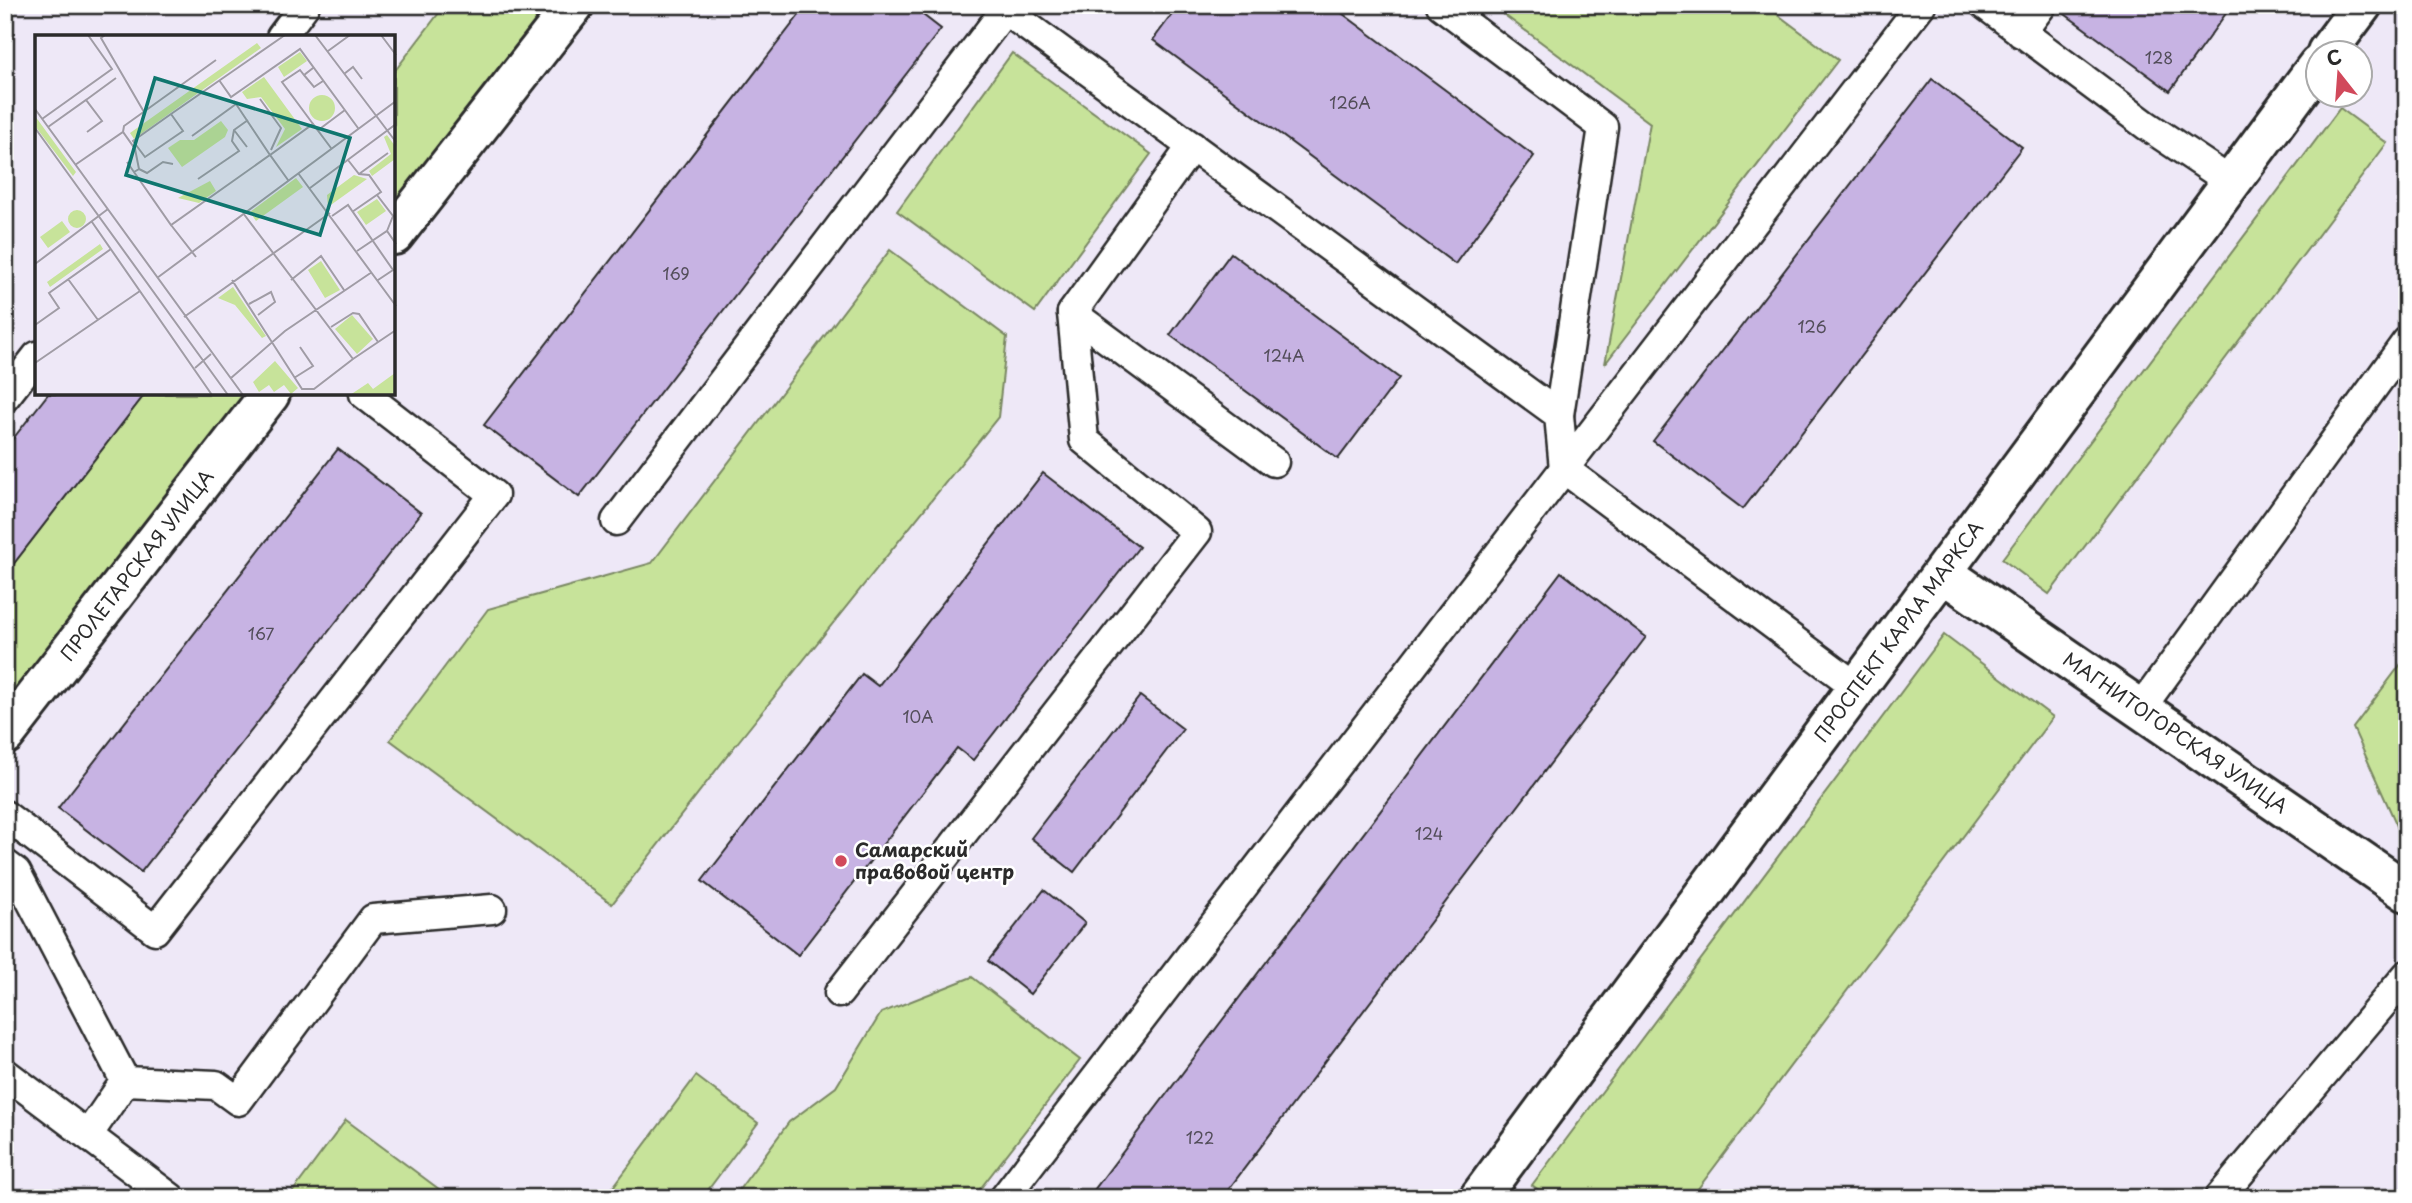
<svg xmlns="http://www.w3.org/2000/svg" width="2412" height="1203" font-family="'Playpen Sans',sans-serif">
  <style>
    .green { fill: #c7e39a; stroke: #798762; stroke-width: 2 }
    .building { fill: #c7b3e3; stroke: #2b2b2b; stroke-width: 2 }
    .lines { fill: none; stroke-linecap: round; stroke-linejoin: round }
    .lane-casing { stroke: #2b2b2b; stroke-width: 33 }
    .street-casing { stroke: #2b2b2b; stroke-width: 44 }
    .lane { stroke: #fff; stroke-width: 28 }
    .street { stroke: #fff; stroke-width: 38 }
    .poi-dot { fill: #d1495b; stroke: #fff; stroke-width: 2.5 }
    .labels { text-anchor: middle; stroke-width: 5; stroke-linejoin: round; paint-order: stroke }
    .number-label { font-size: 16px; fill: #524d59 }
    .street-label { font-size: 19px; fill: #2b2b2b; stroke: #fff }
    .poi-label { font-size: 19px; font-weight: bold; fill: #2b2b2b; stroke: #fff; text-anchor: start }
    .inset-road { fill: none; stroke: #a09ca5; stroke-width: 2 }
    .view { fill: #0f766e; fill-opacity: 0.15; stroke: #0f766e; stroke-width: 3.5 }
    .inset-edge { fill: none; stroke: #2b2b2b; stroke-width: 3.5 }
  </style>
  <rect width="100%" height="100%" fill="#eee8f7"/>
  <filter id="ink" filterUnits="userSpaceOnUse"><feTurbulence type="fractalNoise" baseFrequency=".0143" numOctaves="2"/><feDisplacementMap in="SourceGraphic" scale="14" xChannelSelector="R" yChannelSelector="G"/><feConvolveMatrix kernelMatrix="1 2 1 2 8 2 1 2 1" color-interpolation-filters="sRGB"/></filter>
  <g filter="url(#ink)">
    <g class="green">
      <path d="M445,5H549L394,206V72Z"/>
      <path d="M1491,5H1765L1838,60L1605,364L1650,123Z"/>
      <path d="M1012,53L1151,154L1035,312L897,211Z"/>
      <path d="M2340,108L2387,143L2049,594L2002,559Z"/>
      <path d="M890,250L1007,337L998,417L738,742L612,904L390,740L488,609L652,563Z"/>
      <path d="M145,394H249L5,709V575Z"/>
      <path d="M1944,635L2053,717L1691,1198H1549L1532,1185Z"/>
      <path d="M2407,656V848L2353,728Z"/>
      <path d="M972,977L1080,1060L973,1198H733L789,1122L836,1087L881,1013Z"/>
      <path d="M696,1076L758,1123L702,1198H605Z"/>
      <path d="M346,1120L451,1198H288Z"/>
    </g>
    <g class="building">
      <path d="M807,5H910L941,29L579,497L484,425Z"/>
      <path d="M1179,5H1331L1534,156L1455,264L1153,40Z"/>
      <path d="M2058,5H2232L2170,91L2058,9Z"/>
      <path d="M1932,79L2022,147L1743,509L1653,441Z"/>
      <path d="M1231,253L1399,378L1338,459L1170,335Z"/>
      <path d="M48,394H145L5,575V449Z"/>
      <path d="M338,449L421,513L141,872L58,808Z"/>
      <path d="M1043,473L1139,547L973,760L957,748L798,955L702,881L862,674L878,686Z"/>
      <path d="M1561,572L1646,637L1222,1198H1088Z"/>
      <path d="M1140,696L1183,729L1074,872L1031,838Z"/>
      <path d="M1044,890L1085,923L1030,994L988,961Z"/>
    </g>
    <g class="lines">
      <g class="lane-casing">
        <g id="lane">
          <path d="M1441,5L1603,127L1559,415"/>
          <path d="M1985,5L2146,125L2231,182"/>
          <path d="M1005,10L1559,415L1564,469L1921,5"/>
          <path d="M2021,33L2042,5"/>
          <path d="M281,37L305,5"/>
          <path d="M1072,313L1274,462"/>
          <path d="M5,397L37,356"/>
          <path d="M616,521L1005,10L1000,5"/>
          <path d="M2141,708L2407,341"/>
          <path d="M5,815L155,930L494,495L364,394"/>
          <path d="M5,864L16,872L125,1081L88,1135"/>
          <path d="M839,993L1197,532L1084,440L1072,313L1192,146"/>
          <path d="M5,1073L171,1198"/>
          <path d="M125,1081L216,1085L238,1101L373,919L492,909"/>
          <path d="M1004,1198L1564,469L1858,688"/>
          <path d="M2219,1198L2407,975"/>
        </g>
      </g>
      <g class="street-casing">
        <g id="street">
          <path d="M2327,52L2362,5"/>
          <path d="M394,235L574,5"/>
          <path id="s1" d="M1943,573L2407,892"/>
          <path id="s2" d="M5,735L270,394"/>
          <path id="s3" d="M1479,1198L2318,65"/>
        </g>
      </g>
      <use href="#lane" class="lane"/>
      <use href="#street" class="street"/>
    </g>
  </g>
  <circle class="poi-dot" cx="841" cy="861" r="7"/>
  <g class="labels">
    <g class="number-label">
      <text x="2159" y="64">128</text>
      <text x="1350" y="109">126А</text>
      <text x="676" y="280">169</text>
      <text x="1812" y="333">126</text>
      <text x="1284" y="362">124А</text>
      <text x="261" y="640">167</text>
      <text x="918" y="723">10А</text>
      <text x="1429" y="840">124</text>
      <text x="1200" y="1144">122</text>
    </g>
    <g class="street-label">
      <text dy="7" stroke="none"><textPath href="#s2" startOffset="215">ПРОЛЕТАРСКАЯ УЛИЦА</textPath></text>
      <text dy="7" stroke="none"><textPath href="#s3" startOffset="705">ПРОСПЕКТ КАРЛА МАРКСА</textPath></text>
      <text dy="7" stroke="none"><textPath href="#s1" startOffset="282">МАГНИТОГОРСКАЯ УЛИЦА</textPath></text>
    </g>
    <g class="poi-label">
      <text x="855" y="857">Самарский<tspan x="855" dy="22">правовой центр</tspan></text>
    </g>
  </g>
  <g transform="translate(35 35)">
    <rect width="360" height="360" fill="#eee8f7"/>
    <path d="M222,8L226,13L99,104L95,98ZM265,17L272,26L249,42L243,32ZM229,42L267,94L241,112L250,94L226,62L212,64L207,57ZM274 73a13 13 0 1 1 26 0a13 13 0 1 1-26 0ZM0,81L41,137L38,141L0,91ZM186,86L193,95L190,102L147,132L133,113L145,105H159ZM352,100L360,111V124L337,141L334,136L356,119L349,102ZM319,140L332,144L293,172L292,160ZM261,143L268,152L221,186L215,177ZM175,146L181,156L164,168L143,163ZM342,164L351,176L331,190L322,177ZM33 184a9 9 0 1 1 18 0a9 9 0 1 1-18 0ZM27,186L35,197L13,213L5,202ZM65,209L68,214L15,252L12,247ZM286,226L305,255L290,263L273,235ZM198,252L216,279L231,301L227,303L200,270L183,263ZM317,280L338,304L322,319L300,294ZM240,326L263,353L256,359L249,350L239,357L234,350L224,357L218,347ZM360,338V360H315L333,348L338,354Z" fill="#c7e39a"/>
    <path class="inset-road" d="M70,0L66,3L109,77M280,0L361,107M346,0L361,20M293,16L315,0M309,39L318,32L327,44M269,40L279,52L288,46M184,45L196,62L265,14L323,93M225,64L246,93L236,115M51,65L81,43M201,69L235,120L278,89L296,113M0,74L208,360M136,79L148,96L110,122L98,106L136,79L250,0M7,84L77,34L53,0M278,89L247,47L265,35L269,40L278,33M13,92L51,65L67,86L52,97M0,93L193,360M199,95L212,112M282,96L310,75M88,97L89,91L181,25M157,101L201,69L199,66M313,125L324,139L334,140L346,157L317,177M92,127L136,190L235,120L253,145M40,130L88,97L100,114L104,134L99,137M104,134L112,138L128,127L138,129M263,138L361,271M324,139L353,118M163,144L204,116L197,106L199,95L213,85M275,153L361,89M342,160L358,181L352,196M208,178L318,324L361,295M297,181L313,170L358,235L343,245M57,187L177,360M136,190L161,222M322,216L352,196L361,209M0,229L73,174M122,243L361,66M33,244L63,285M197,245L267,354H279L318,324M256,245L286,221L309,255M214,269L236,257L240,267L223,280M149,282L295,178M0,290L24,273L14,258L76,214M296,292L318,278L324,279L343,307M0,328L105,256M160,333L176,319M196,343L250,296L337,237M259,343L278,331L265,312"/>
    <path class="view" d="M120,43L315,103L285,200L91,140Z"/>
    <rect width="360" height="360" class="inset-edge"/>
  </g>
  <rect width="2412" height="1203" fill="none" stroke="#fff" stroke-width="28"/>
  <rect x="14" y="14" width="2384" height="1175" fill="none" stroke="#2b2b2b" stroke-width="2.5" filter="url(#ink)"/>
  <g transform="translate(2339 74) rotate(343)"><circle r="33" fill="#ffffff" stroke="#aaaaaa" stroke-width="2"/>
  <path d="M0-5L12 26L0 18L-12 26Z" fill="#d1495b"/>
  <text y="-10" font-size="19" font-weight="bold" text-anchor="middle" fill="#2b2b2b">С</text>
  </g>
</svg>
